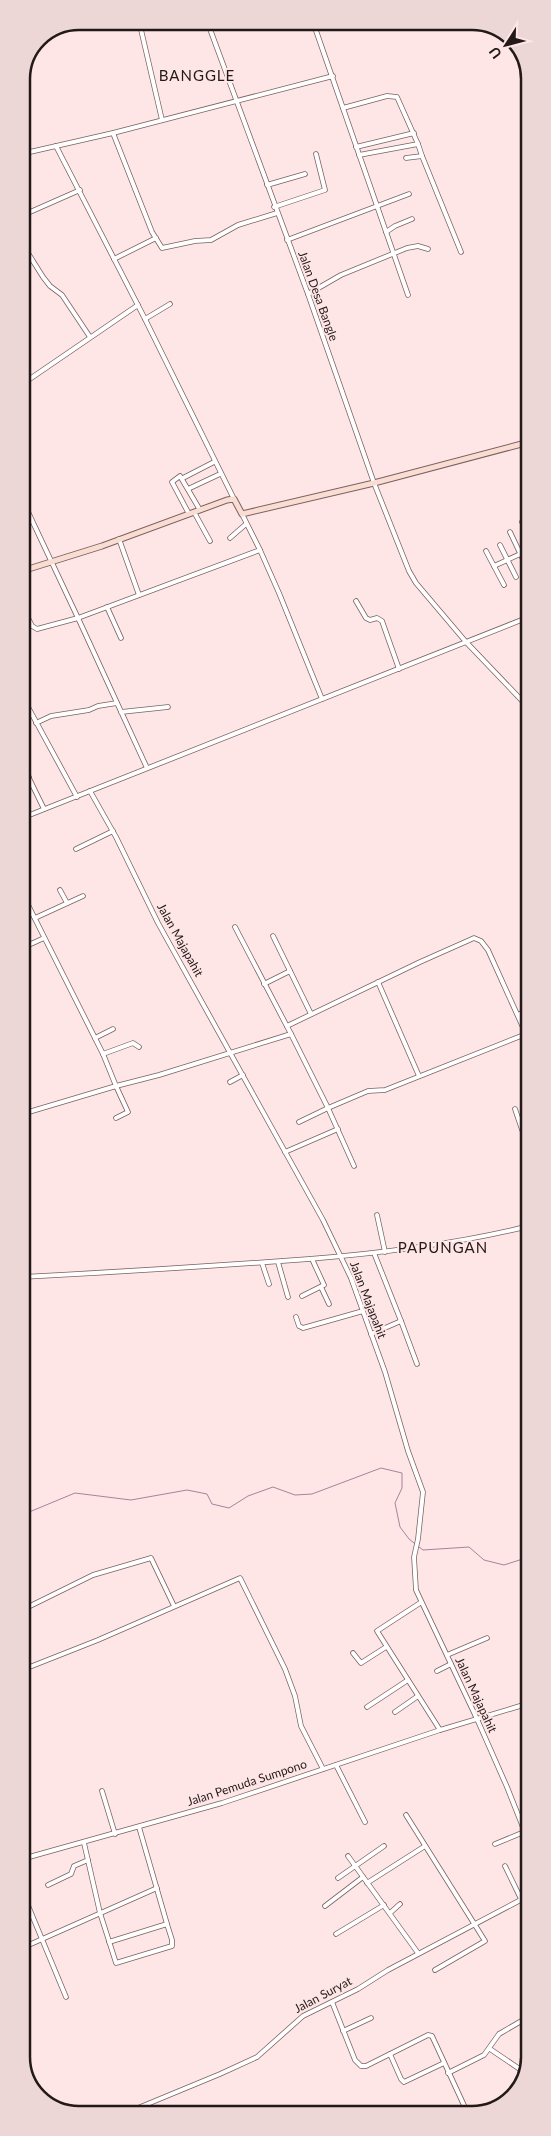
<svg xmlns="http://www.w3.org/2000/svg" width="551" height="2136" font-family="Lato,sans-serif">
  <style>
    .lines { fill: none; stroke-linecap: round; stroke-linejoin: round }
    .stream { stroke: #a6839d; stroke-width: 1 }
    .street-casing { stroke: #7b6161; stroke-width: 5.5 }
    .secondary-casing { stroke: #7b6161; stroke-width: 7 }
    .street { stroke: #fff; stroke-width: 4 }
    .secondary { stroke: #faddd2; stroke-width: 5 }
    .rail-casing { stroke: #9a8888; stroke-width: 3 }
    .rail { stroke: #ffe6e6; stroke-width: 1; stroke-dasharray: 4; stroke-linecap: butt }
    .labels { text-anchor: middle; stroke-width: 4; stroke-linejoin: round; paint-order: stroke }
    .street-label { font-size: 12px; fill: #231919; stroke: #ffe6e6 }
    .quarter-label { font-size: 15px; letter-spacing: 1px; fill: #231919; stroke: #ffe6e6 }
    .rim { fill: none; stroke: #231919; stroke-width: 2.5 }
  </style>
  <rect width="100%" height="100%" fill="#ffe6e6"/>
  <g class="lines">
    <path class="stream" d="M22,1515L75,1493L131,1500L187,1490L207,1494L212,1504L229,1508L248,1496L273,1487L295,1495L312,1494L381,1468L402,1473V1488L395,1503L400,1527L409,1539L423,1550L469,1547L484,1560L504,1565L529,1557"/>
    <g class="street-casing">
      <g id="street">
        <path d="M139,21L162,120"/>
        <path d="M207,21L308,294L374,483L409,571L416,583L466,642L529,708"/>
        <path d="M313,22L408,295"/>
        <path d="M343,108L387,96L397,97L418,144"/>
        <path d="M113,133L152,232L162,248L195,241L211,240L238,225L277,213"/>
        <path d="M56,146L145,319L234,499"/>
        <path d="M356,147L414,133"/>
        <path d="M21,154L113,133L333,76"/>
        <path d="M359,155L418,144L422,156L406,158"/>
        <path d="M422,156L461,252"/>
        <path d="M267,185L305,174"/>
        <path d="M274,207L325,190L316,154"/>
        <path d="M21,216L80,190"/>
        <path d="M386,232L395,226L412,219"/>
        <path d="M287,240L409,194"/>
        <path d="M21,242L43,277L50,286L62,295L90,337"/>
        <path d="M114,259L156,238"/>
        <path d="M308,294L341,275L407,248L418,246L428,249"/>
        <path d="M145,319L170,304"/>
        <path d="M21,385L138,305"/>
        <path d="M183,478L214,462"/>
        <path d="M188,489L220,474"/>
        <path d="M21,497L78,618L260,550L242,514"/>
        <path d="M194,512L210,541"/>
        <path d="M189,514L172,482L180,476L200,510"/>
        <path d="M522,522L529,536"/>
        <path d="M510,532L529,572"/>
        <path d="M230,538L246,524"/>
        <path d="M119,539L139,595"/>
        <path d="M500,545L516,577"/>
        <path d="M260,550L279,593L322,699"/>
        <path d="M486,551L504,585"/>
        <path d="M494,566L529,550"/>
        <path d="M356,601L366,618L370,620L377,618L382,621L399,669"/>
        <path d="M107,607L121,638"/>
        <path d="M22,613L26,614L32,626L37,629L78,618L147,768"/>
        <path d="M22,696L77,797"/>
        <path d="M121,712L168,707"/>
        <path d="M36,723L51,716L89,710L98,706L117,703"/>
        <path d="M26,772L44,809"/>
        <path d="M22,780L29,777"/>
        <path d="M90,791L116,837L158,923L323,1220L351,1278L385,1372L408,1451L423,1492L418,1539L414,1557L416,1590L477,1719L507,1787L530,1845"/>
        <path d="M22,818L529,617"/>
        <path d="M76,849L113,831"/>
        <path d="M60,890L67,903"/>
        <path d="M22,893L103,1054L116,1086L159,1075L291,1034L328,1108L368,1091L385,1090L526,1034L529,1040"/>
        <path d="M35,918L83,896"/>
        <path d="M235,927L291,1034"/>
        <path d="M273,936L311,1014"/>
        <path d="M22,948L44,938"/>
        <path d="M378,982L419,1076"/>
        <path d="M264,984L290,971"/>
        <path d="M518,1015L529,1009"/>
        <path d="M287,1026L420,962L474,938L481,941L488,950L526,1034"/>
        <path d="M95,1038L113,1029"/>
        <path d="M103,1054L133,1043L139,1047"/>
        <path d="M230,1082L243,1075"/>
        <path d="M515,1109L529,1150"/>
        <path d="M22,1114L116,1086L128,1112L116,1118"/>
        <path d="M299,1122L328,1108L354,1166"/>
        <path d="M285,1152L338,1129"/>
        <path d="M377,1215L385,1252"/>
        <path d="M278,1262L288,1297"/>
        <path d="M262,1263L269,1284"/>
        <path d="M22,1277C118,1272 213,1266 309,1259C383,1253 457,1244 529,1226"/>
        <path d="M321,1287L329,1304"/>
        <path d="M302,1296L324,1285L312,1259"/>
        <path d="M296,1317L299,1326L303,1328L363,1311"/>
        <path d="M401,1321L417,1364"/>
        <path d="M371,1334L401,1321L374,1253"/>
        <path d="M420,1603L377,1631L440,1730"/>
        <path d="M22,1610L93,1575L151,1558L174,1606"/>
        <path d="M353,1653L361,1663L386,1647"/>
        <path d="M447,1655L487,1638"/>
        <path d="M22,1670L98,1640L240,1578L285,1669L295,1696L301,1726L323,1769"/>
        <path d="M437,1671L451,1664"/>
        <path d="M367,1707L408,1680"/>
        <path d="M395,1712L418,1696"/>
        <path d="M336,1765L365,1822"/>
        <path d="M102,1791L115,1834"/>
        <path d="M406,1815L485,1941L435,1970"/>
        <path d="M84,1843L100,1913L116,1963L172,1946V1940L167,1924"/>
        <path d="M495,1844L524,1832"/>
        <path d="M348,1856L418,1953"/>
        <path d="M22,1859L222,1803L440,1730L530,1703"/>
        <path d="M505,1866L521,1899"/>
        <path d="M338,1878L384,1846"/>
        <path d="M367,1883L425,1846"/>
        <path d="M48,1885L71,1874L74,1866L88,1860"/>
        <path d="M22,1891L66,1997"/>
        <path d="M325,1906L363,1877"/>
        <path d="M390,1913L400,1904"/>
        <path d="M336,1934L384,1905"/>
        <path d="M109,1942L167,1924L139,1827"/>
        <path d="M22,1948L157,1888"/>
        <path d="M332,2002L355,2060L361,2066H366L428,2035L432,2036L468,2114"/>
        <path d="M343,2031L371,2018"/>
        <path d="M490,2049L524,2072"/>
        <path d="M390,2054L401,2079L404,2082L444,2063"/>
        <path d="M448,2073L484,2055L499,2034L530,2016"/>
        <path d="M128,2114L133,2110L220,2074L257,2057L303,2016L358,1989L388,1970L530,1895"/>
      </g>
    </g>
    <g class="secondary-casing">
      <path id="secondary" d="M22,571L102,546L227,500L234,499L242,514L374,483L529,442"/>
    </g>
    <use href="#street" class="street"/>
    <use href="#secondary" class="secondary"/>
    <g class="rail-casing">
      <path id="rail" d="M54,2106L80,2114"/>
    </g>
    <use href="#rail" class="rail"/>
  </g>
  <g class="labels">
    <g class="street-label">
      <text transform="translate(318 296) rotate(70)" y="4">Jalan Desa Bangle</text>
      <text transform="translate(180 940) rotate(61)" y="4">Jalan Majapahit</text>
      <text transform="translate(368 1300) rotate(69)" y="4">Jalan Majapahit</text>
      <text transform="translate(476 1695) rotate(65)" y="4">Jalan Majapahit</text>
      <text transform="translate(247 1783) rotate(-18)" y="4">Jalan Pemuda Sumpono</text>
      <text transform="translate(323 1995) rotate(-28)" y="4">Jalan Suryat</text>
    </g>
    <g class="quarter-label">
      <text x="197" y="81">BANGGLE</text>
      <text x="443" y="1253">PAPUNGAN</text>
    </g>
  </g>
  <path d="M0 0H551V2136H0ZM79 30H472A49 49 0 0 1 521 79V2057A49 49 0 0 1 472 2106H79A49 49 0 0 1 30 2057V79A49 49 0 0 1 79 30Z" fill="#edd6d6" fill-rule="evenodd"/>
  <path class="rim" d="M79 30H472A49 49 0 0 1 521 79V2057A49 49 0 0 1 472 2106H79A49 49 0 0 1 30 2057V79A49 49 0 0 1 79 30Z"/>
  <g transform="translate(506 45) rotate(234)" stroke="#ffe6e6" stroke-width="4" paint-order="stroke">
  <path d="M0-4L9 19L0 12L-9 19Z" fill="#231919"/>
  <text y="-8" font-size="14" font-weight="bold" text-anchor="middle" fill="#231919">U</text>
  </g>
</svg>
